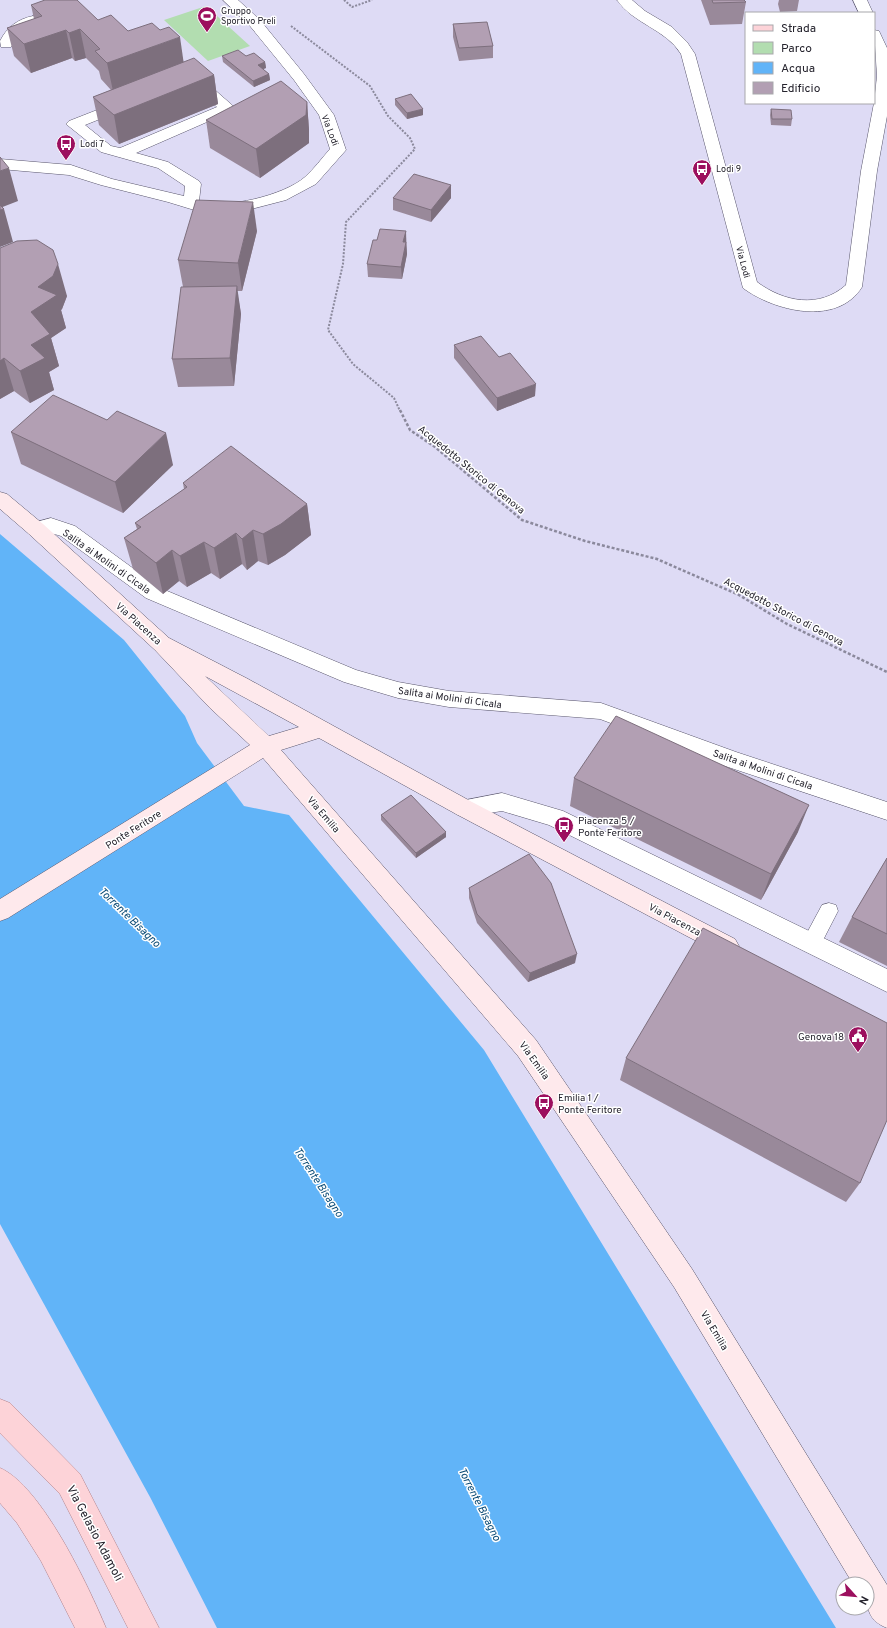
<svg xmlns="http://www.w3.org/2000/svg" width="887" height="1628" font-family="Overpass,sans-serif">
  <style>
    .green { fill: #b2ddb0 }
    .water { fill: #61b4f8 }
    .lines { fill: none; stroke-linecap: round; stroke-linejoin: round }
    .lane-casing { stroke: #59566c; stroke-width: 1 }
    .street-casing { stroke: #59566c; stroke-width: 1 }
    .secondary-casing { stroke: #59566c; stroke-width: 1 }
    .primary-casing { stroke: #b1838b; stroke-width: 1 }
    .path-far1 { stroke: #8b899c; stroke-width: 2; stroke-dasharray: 2 1.5; stroke-linecap: butt }
    .path { stroke: #8b899c; stroke-width: 2.5; stroke-dasharray: 3 2; stroke-linecap: butt }
    .lane { fill: #fff; fill-rule: evenodd }
    .street { fill: #fff; fill-rule: evenodd }
    .secondary { fill: #fee9ec; fill-rule: evenodd }
    .primary { fill: #fdd3d8; fill-rule: evenodd }
    .wall { fill: #99899a }
    .shaded-wall { fill: #7d6f7d }
    .building { fill: #b29fb3; stroke: #7d6f7d }
    .labels { text-anchor: middle; stroke-width: 3; stroke-linejoin: round; paint-order: stroke }
    .far-poi-label { font-size: 9px; fill: #25232d; stroke: #fff; text-anchor: start }
    .far-street-label { font-size: 9px; fill: #25232d; stroke: #fff }
    .street-label { font-size: 10px; fill: #25232d; stroke: #fff }
    .poi-label { font-size: 10px; fill: #25232d; stroke: #fff; text-anchor: start }
    .water-label { font-size: 11px; font-style: italic; fill: #094a75; stroke: #fff }
    .near-street-label { font-size: 12px; fill: #25232d; stroke: #fff }
  </style>
  <rect width="100%" height="100%" fill="#dedbf5"/>
  <path class="green" d="M206,6L250,46L208,61L164,20Z"/>
  <path class="water" d="M0,534L124,640L185,716L197,743L244,806L289,815L484,1050L836,1628H217L150,1497L0,1224Z"/>
  <g class="lines">
    <g class="lane-casing">
      <path id="lane" d="M829,903L836,905L838,911L818,950L811,952L804,950L801,944L822,905Z"/>
    </g>
    <g class="street-casing">
      <g id="street">
        <path d="M223,0H238L260,20L304,74L334,115L346,150L316,184L286,200L240,212L204,213L168,202L101,185L69,175L0,169V159L71,165L112,179L184,196L185,186L158,168L101,152L66,124L69,121L120,101H130L132,104L130,107L85,125L111,146L120,148L217,107L188,80L190,77H200L232,105L234,108L232,111L136,153L168,162L199,181L201,184L199,201C225,210 285,195 305,177C314,169 322,158 330,149L319,115L294,80L250,26Z"/>
        <path d="M617,0H632L645,11L672,27L687,42L695,54L757,282C784,302 819,309 846,285L861,171L874,103L877,76L874,30L879,31L887,48V116L877,171L862,287C837,327 774,311 743,288L681,54C666,29 633,24 617,0Z"/>
        <path d="M853,0H867L873,13H859Z"/>
        <path d="M33,16L38,17L40,20L18,35L11,47H1L0,41C7,27 18,19 33,16Z"/>
        <path d="M51,518L75,526L160,588L356,670L398,682L449,691L601,703L736,752L887,802V820L722,765L600,719L449,707L398,698L344,682L146,598L61,536C46,530 42,538 29,534L26,529L29,524Z"/>
        <path d="M502,793L563,811L887,969V992L549,825L502,811L464,817L456,814L453,808L456,802Z"/>
      </g>
    </g>
    <g class="secondary-casing">
      <path id="secondary" d="M0,492L7,494L43,524L169,638L248,679L472,802L735,939L739,946L735,953L727,956L719,953L456,814L319,738L281,750L536,1040L692,1269L887,1585V1628C865,1619 867,1605 867,1584H853L674,1287L518,1056L263,758L8,918L0,921V899L250,745L210,708L155,650L29,534L0,509ZM205,676L299,727L269,736Z"/>
    </g>
    <g class="primary-casing">
      <g id="primary">
        <path d="M0,1399L10,1403L80,1474L159,1628H128L60,1494L0,1433Z"/>
        <path d="M0,1468C41,1485 89,1587 106,1628H75L41,1561L17,1523L0,1503Z"/>
      </g>
    </g>
    <g class="path-far1">
      <path d="M344,0L352,7L372,0"/>
      <path d="M291,26L370,86L388,116L410,138L415,149L346,222L343,264L328,330L353,364L394,398L400,411"/>
    </g>
    <path class="path" d="M400,410L410,430L435,447L522,520L585,541L657,559L739,595L787,624L887,672"/>
    <use href="#lane" class="lane"/>
    <use href="#street" class="street"/>
    <use href="#secondary" class="secondary"/>
    <use href="#primary" class="primary"/>
  </g>
  <g class="wall">
    <path d="M701,0H744L746,2L742,24L710,25Z"/>
    <path d="M779,0H799L797,11L780,12L778,4Z"/>
    <path d="M31,5L98,20L128,31L184,62L214,75L218,104L119,144L99,125L93,97L111,90L101,79L99,71L86,58L75,61L72,58L31,73L14,56L7,28L34,19Z"/>
    <path d="M453,24L493,46V58L459,61L453,37Z"/>
    <path d="M222,56H246L265,62L266,68L263,69L269,74L270,80L254,87L223,62Z"/>
    <path d="M395,99L423,115L407,119L395,105Z"/>
    <path d="M307,102L309,130V143L260,178L210,148L206,120Z"/>
    <path d="M771,109L792,119L791,126L771,125L770,115Z"/>
    <path d="M451,185V198L431,222L393,210V198Z"/>
    <path d="M257,231L242,291H237L241,314L234,386L178,387L172,359L183,287L178,260Z"/>
    <path d="M406,231L407,254L402,279L368,277L367,264L377,240Z"/>
    <path d="M0,248L67,296L62,309L61,310L66,328L51,338L59,366L49,372L54,390L30,403L14,391L0,399Z"/>
    <path d="M454,345L535,396L497,411L454,358Z"/>
    <path d="M107,420L173,465L123,513L21,464L11,432Z"/>
    <path d="M183,483L307,504L311,535L285,555L268,565L258,561L247,570L242,564L220,579L211,573L187,587L179,581L163,594L133,569L124,538L137,529L135,523L184,489Z"/>
    <path d="M574,778L798,832L761,900L570,806Z"/>
    <path d="M381,815L446,837L416,858L381,820Z"/>
    <path d="M887,858V966L839,942L852,917Z"/>
    <path d="M469,888L575,963L528,982L477,923L469,898Z"/>
    <path d="M626,1058L860,1183L846,1202L620,1080Z"/>
  </g>
  <g class="shaded-wall">
    <path d="M80,29L86,58L75,61L69,33Z"/>
    <path d="M66,30L72,58L31,73L24,44Z"/>
    <path d="M180,37L184,65L113,91L107,63Z"/>
    <path d="M265,62L266,68L258,71V65Z"/>
    <path d="M269,74L270,80L254,87L253,81Z"/>
    <path d="M214,75L218,104L119,144L114,115Z"/>
    <path d="M307,102L309,130V143L260,178L256,149Z"/>
    <path d="M423,109V115L407,119V113Z"/>
    <path d="M9,168L18,201L0,208V171Z"/>
    <path d="M451,185V198L431,222V210Z"/>
    <path d="M253,202L257,231L242,291L238,263Z"/>
    <path d="M4,209L13,242L0,247V210Z"/>
    <path d="M406,231V244L403,242Z"/>
    <path d="M406,242L407,254L402,279L401,267Z"/>
    <path d="M58,264L67,296L62,309L61,310L66,328L51,338L59,366L49,372L54,390L30,403L20,371L31,345V312L38,287Z"/>
    <path d="M237,286L241,314L234,386L230,358Z"/>
    <path d="M4,358L14,391L0,399V361Z"/>
    <path d="M536,384L535,396L497,411V398Z"/>
    <path d="M166,433L173,465L123,513L115,482Z"/>
    <path d="M307,504L311,535L285,555L268,565L263,534Z"/>
    <path d="M253,530L258,561L247,570L242,539Z"/>
    <path d="M236,533L242,564L220,579L214,548Z"/>
    <path d="M204,542L211,573L187,587L180,556Z"/>
    <path d="M172,550L179,581L163,594L156,563Z"/>
    <path d="M809,805L798,832L761,900L771,874Z"/>
    <path d="M446,832V837L416,858V853Z"/>
    <path d="M577,954L575,963L528,982L530,973Z"/>
  </g>
  <g class="building">
    <path d="M45,0H77L98,20L111,15L128,31L152,23L160,30L169,27L180,37L107,63L95,51L100,49L80,29L69,33L66,30L24,44L7,28L42,16L31,5Z"/>
    <path d="M712,0H744L746,2L713,3Z"/>
    <path d="M487,22L493,46L459,48L453,24Z"/>
    <path d="M238,50L246,56L254,53L265,62L258,65L269,74L253,81L222,56Z"/>
    <path d="M194,58L214,75L114,115L93,97Z"/>
    <path d="M281,81L307,102L306,115L256,149L206,120Z"/>
    <path d="M411,94L423,109L407,113L395,99Z"/>
    <path d="M771,109L791,110L792,119H772Z"/>
    <path d="M0,157L9,168L0,171Z"/>
    <path d="M414,174L451,185L431,210L393,198Z"/>
    <path d="M196,200L253,202L238,263L178,260Z"/>
    <path d="M0,205L4,209L0,210Z"/>
    <path d="M380,229L406,231L403,242H406L401,267L367,264L373,240H377Z"/>
    <path d="M37,240L53,250L58,264L53,276L38,287L57,295L31,312L50,334L31,345L45,358L20,371L4,358L0,361V248L17,241Z"/>
    <path d="M237,286L230,358L172,359L181,287Z"/>
    <path d="M481,336L499,357L510,353L536,384L497,398L454,345Z"/>
    <path d="M53,395L107,420L117,411L166,433L115,482L11,432Z"/>
    <path d="M231,446L307,504L281,524L263,534L253,530L242,539L236,533L214,548L204,542L180,556L172,550L156,563L124,538L141,527L135,523L187,487L183,483Z"/>
    <path d="M616,716L809,805L771,874L574,778Z"/>
    <path d="M411,795L446,832L416,853L381,815Z"/>
    <path d="M529,854L551,883L577,954L530,973L477,914L469,888Z"/>
    <path d="M887,858V934L852,917Z"/>
    <path d="M703,928L887,1023V1120L860,1183L626,1058Z"/>
  </g>
  <defs>
    <g id="stadium-pin" transform="scale(1)"><path d="M0 17L-7.5 6A9.5 9.5 0 1 1 7.5 6Z" fill="#9c0f5e" stroke="#fff"/><path d="M0-5a6.5 5 0 1 0 0 10a6.5 5 0 1 0 0-10ZM-3.5-1.8h7v3.6h-7Z" fill="#fff"/></g>
    <g id="bus-pin" transform="scale(1)"><path d="M0 17L-7.5 6A9.5 9.5 0 1 1 7.5 6Z" fill="#9c0f5e" stroke="#fff"/><path d="M-5-6H5V4H4V6H2V4H-2V6H-4V4H-5ZM-3.5-4V0h7V-4ZM-3.5 1.2v1.5H-2V1.2ZM2 1.2v1.5H3.5V1.2Z" fill="#fff"/></g>
    <g id="civic-pin" transform="scale(1)"><path d="M0 17L-7.5 6A9.5 9.5 0 1 1 7.5 6Z" fill="#9c0f5e" stroke="#fff"/><path d="M-.6-6.5H3V-4.5H.6V-3L4-1V1h2V6H-6V1h2V-1L-.6-3ZM-1.2 2.5V6h2.4V2.5Z" fill="#fff"/></g>
  </defs>
  <g fill-rule="evenodd">
    <use href="#stadium-pin" x="207" y="16"/>
    <use href="#bus-pin" x="66" y="144"/>
    <use href="#bus-pin" x="702" y="169"/>
    <use href="#bus-pin" x="564" y="826"/>
    <use href="#civic-pin" x="858" y="1036"/>
    <use href="#bus-pin" x="544" y="1103"/>
  </g>
  <g class="labels">
    <g class="far-poi-label">
      <text x="221" y="14">Gruppo<tspan x="221" dy="10">Sportivo Preli</tspan></text>
      <text x="80" y="147">Lodi 7</text>
      <text x="716" y="172">Lodi 9</text>
    </g>
    <g class="far-street-label">
      <text transform="translate(330 130) rotate(69)" y="3">Via Lodi</text>
      <text transform="translate(743 262) rotate(75)" y="3">Via Lodi</text>
    </g>
    <g class="street-label">
      <text transform="translate(472 469) rotate(39)" y="4">Acquedotto Storico di Genova</text>
      <text transform="translate(107 561) rotate(35)" y="4">Salita ai Molini di Cicala</text>
      <text transform="translate(784 611) rotate(28)" y="4">Acquedotto Storico di Genova</text>
      <text transform="translate(139 623) rotate(42)" y="4">Via Piacenza</text>
      <text transform="translate(450 697) rotate(8)" y="4">Salita ai Molini di Cicala</text>
      <text transform="translate(763 769) rotate(19)" y="4">Salita ai Molini di Cicala</text>
      <text transform="translate(324 814) rotate(49)" y="4">Via Emilia</text>
      <text transform="translate(133 829) rotate(-32)" y="4">Ponte Feritore</text>
      <text transform="translate(675 919) rotate(28)" y="4">Via Piacenza</text>
      <text transform="translate(535 1060) rotate(54)" y="4">Via Emilia</text>
      <text transform="translate(715 1330) rotate(59)" y="4">Via Emilia</text>
    </g>
    <g class="poi-label">
      <text x="578" y="824">Piacenza 5 /<tspan x="578" dy="12">Ponte Feritore</tspan></text>
      <text x="844" y="1040" text-anchor="end">Genova 18</text>
      <text x="558" y="1101">Emilia 1 /<tspan x="558" dy="12">Ponte Feritore</tspan></text>
    </g>
    <g class="water-label">
      <text transform="translate(130 917) rotate(44)" y="4">Torrente Bisagno</text>
      <text transform="translate(319 1182) rotate(57)" y="4">Torrente Bisagno</text>
      <text transform="translate(480 1504) rotate(63)" y="4">Torrente Bisagno</text>
    </g>
    <g class="near-street-label">
      <text transform="translate(95 1533) rotate(62)" y="4">Via Gelasio Adamoli</text>
    </g>
  </g>
  <rect x="745" y="12" width="130" height="92" fill="#ffffff" stroke="#a8a7ab"/>
  <rect x="753" y="25" width="20" height="6" fill="#fdd3d8" stroke="#a8a7ab"/>
  <text x="781" y="32" font-size="12" fill="#25232d">Strada</text>
  <rect x="753" y="42" width="20" height="12" fill="#b2ddb0" stroke="#a8a7ab"/>
  <text x="781" y="52" font-size="12" fill="#25232d">Parco</text>
  <rect x="753" y="62" width="20" height="12" fill="#61b4f8" stroke="#a8a7ab"/>
  <text x="781" y="72" font-size="12" fill="#25232d">Acqua</text>
  <rect x="753" y="82" width="20" height="12" fill="#b29fb3" stroke="#a8a7ab"/>
  <text x="781" y="92" font-size="12" fill="#25232d">Edificio</text>
  <g transform="translate(855 1596) rotate(117)"><circle r="19" fill="#ffffff" stroke="#a8a7ab"/>
  <path d="M0-3L7 15L0 10L-7 15Z" fill="#9c0f5e"/>
  <text y="-6" font-size="11" font-weight="bold" text-anchor="middle" fill="#25232d">N</text>
  </g>
</svg>
